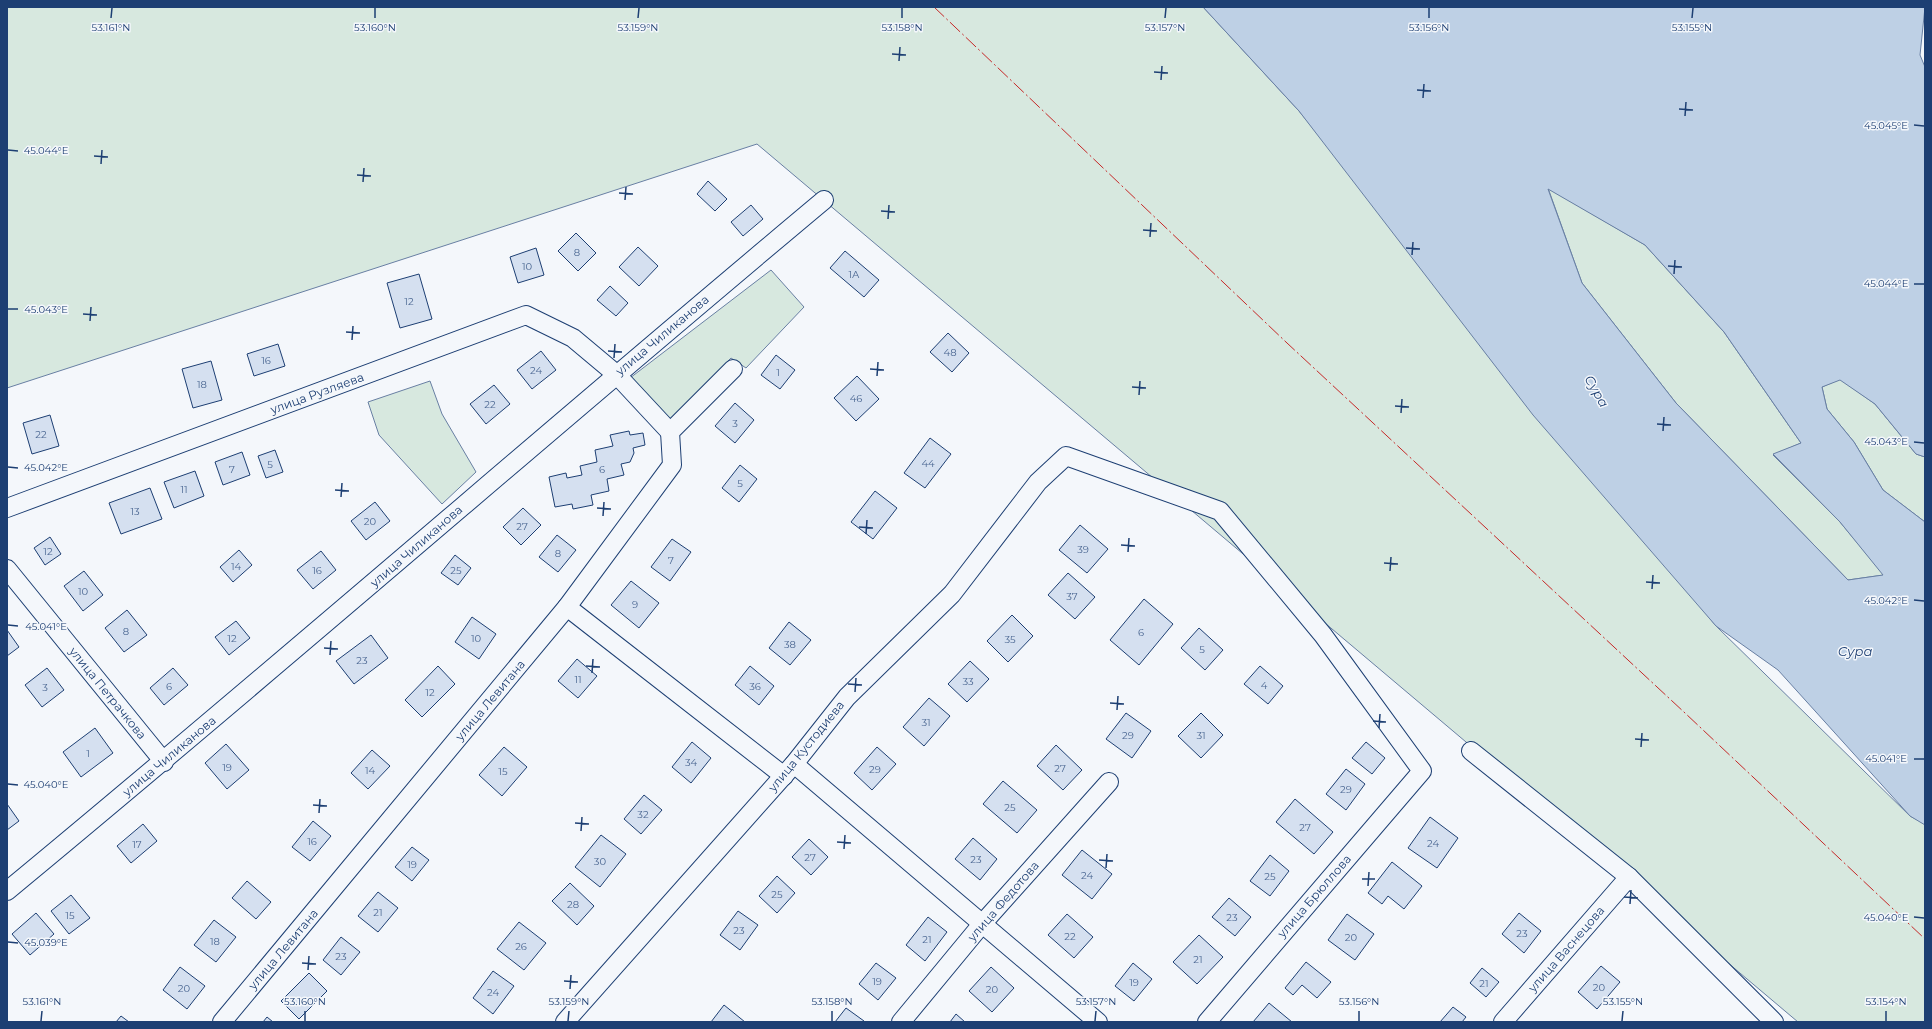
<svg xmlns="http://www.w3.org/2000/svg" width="1932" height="1029" font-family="Montserrat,sans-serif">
  <rect width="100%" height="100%" fill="#f4f7fb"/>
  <g fill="#d7e8df" stroke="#687fa3">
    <path d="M7,7h1196l96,104 417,515 194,190 15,8v198h-127l-1041,-878 -750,244z"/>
    <path d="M1548,188l97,57 79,87 77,111 -28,12 67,67 44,53 -36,5 -172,-177 -94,-120z"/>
    <path d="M771,270l33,37 -58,61 -15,-10 -62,62 -39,-42z"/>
    <path d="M1840,379l35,25 41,50 9,3v65l-42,-32 -29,-48 -27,-33 -5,-22z"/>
    <path d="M430,381l12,33 34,58 -34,32 -63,-69 -11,-33z"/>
  </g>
  <path fill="#bed0e5" stroke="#687fa3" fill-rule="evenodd" d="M1203,7h722l-5,48 5,12v390l-9,-3 -41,-50 -35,-24 -18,7 5,22 27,33 29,48 42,32v303l-15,-9 -132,-146 -62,-44 -183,-211 -234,-304zM1548,189l97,56 79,87 77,111 -28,11 67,68 43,53 -35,5 -172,-177 -94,-120z"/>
  <g fill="#d5e0f0" stroke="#1d3f73">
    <path d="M708,181l19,18 -12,12 -18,-17z"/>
    <path d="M751,205l12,14 -20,17 -12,-14z"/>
    <path d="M576,233l20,20 -18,18 -20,-20z"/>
    <path d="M638,247l20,19 -19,20 -20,-19z"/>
    <path d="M536,248l8,27 -26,8 -8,-26z"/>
    <path d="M845,251l34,29 -15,17 -34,-29z"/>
    <path d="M419,274l13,45 -32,9 -13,-45z"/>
    <path d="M610,286l18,17 -12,13 -19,-16z"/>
    <path d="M948,333l21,20 -17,19 -22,-20z"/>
    <path d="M278,344l7,22 -31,10 -7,-22z"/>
    <path d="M541,351l15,19 -24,19 -15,-19z"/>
    <path d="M776,355l19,15 -15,19 -19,-14z"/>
    <path d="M211,361l11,39 -29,8 -11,-39z"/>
    <path d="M857,376l22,23 -23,22 -22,-23z"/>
    <path d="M494,385l16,19 -24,20 -16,-20z"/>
    <path d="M735,403l19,17 -19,23 -20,-17z"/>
    <path d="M50,415l9,31 -27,8 -9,-31z"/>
    <path d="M629,431l1,4 13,-2 2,12 -12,3 1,5 -4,9 -9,2 3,11 -17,4 2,12 -18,4 2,10 -20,4 -1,-5 -17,3 -6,-30 17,-4 1,5 15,-3 -2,-9 17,-4 -2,-12 18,-4 -3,-11z"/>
    <path d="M930,438l21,16 -26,34 -21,-15z"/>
    <path d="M275,450l8,22 -17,6 -8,-22z"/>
    <path d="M242,452l8,23 -27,10 -8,-23z"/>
    <path d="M740,465l17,14 -18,23 -17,-14z"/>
    <path d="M195,471l9,25 -30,12 -10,-26z"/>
    <path d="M150,488l12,31 -41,15 -12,-31z"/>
    <path d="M875,491l22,17 -24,31 -22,-17z"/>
    <path d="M375,502l15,19 -24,19 -15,-19z"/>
    <path d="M523,508l18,17 -20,20 -18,-18z"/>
    <path d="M1080,525l28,24 -21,24 -28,-23z"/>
    <path d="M557,535l19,15 -18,22 -19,-15z"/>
    <path d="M50,537l11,17 -16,11 -11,-17z"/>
    <path d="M672,539l19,13 -21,29 -19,-14z"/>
    <path d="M239,550l13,15 -19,17 -13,-15z"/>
    <path d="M321,551l15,19 -23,19 -16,-19z"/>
    <path d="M455,555l16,13 -13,17 -17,-12z"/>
    <path d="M84,571l19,24 -20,16 -19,-25z"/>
    <path d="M1068,573l27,24 -20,22 -27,-24z"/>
    <path d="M631,581l28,22 -20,25 -28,-23z"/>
    <path d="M1144,599l29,25 -34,41 -29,-25z"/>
    <path d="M127,610l20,25 -23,17 -19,-24z"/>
    <path d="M1012,615l21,21 -25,26 -21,-21z"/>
    <path d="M472,617l24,17 -17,25 -24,-17z"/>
    <path d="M236,621l14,17 -21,17 -14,-18z"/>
    <path d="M789,622l22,18 -21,25 -21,-17z"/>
    <path d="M1199,628l24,22 -18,20 -24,-22z"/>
    <path d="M7,630l12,17 -12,9z"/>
    <path d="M371,635l17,23 -34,26 -18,-23z"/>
    <path d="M577,659l20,17 -19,22 -20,-17z"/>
    <path d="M970,661l19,18 -22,23 -19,-18z"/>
    <path d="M438,666l17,18 -33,33 -17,-17z"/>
    <path d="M750,666l24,20 -15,19 -24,-20z"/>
    <path d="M1260,666l23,20 -15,18 -24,-20z"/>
    <path d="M47,668l17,22 -22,17 -17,-22z"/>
    <path d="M173,668l15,17 -24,20 -14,-17z"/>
    <path d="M929,698l21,18 -26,30 -21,-19z"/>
    <path d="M1126,713l25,18 -19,27 -26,-19z"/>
    <path d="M1201,713l22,22 -22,23 -23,-22z"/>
    <path d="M95,728l18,25 -32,24 -18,-25z"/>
    <path d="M692,742l19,16 -20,25 -19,-16z"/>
    <path d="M1366,742l19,16 -13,16 -20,-16z"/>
    <path d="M226,744l23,26 -22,19 -22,-26z"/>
    <path d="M1056,745l26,25 -19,20 -26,-24z"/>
    <path d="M504,747l23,20 -25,29 -23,-21z"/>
    <path d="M877,747l19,17 -24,26 -18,-17z"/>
    <path d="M372,750l18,16 -22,23 -17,-16z"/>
    <path d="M1346,769l19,15 -19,26 -20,-16z"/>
    <path d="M1003,781l34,29 -20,23 -34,-29z"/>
    <path d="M644,795l18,15 -21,24 -17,-15z"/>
    <path d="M1295,799l38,33 -19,22 -38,-32z"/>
    <path d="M7,804l12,17 -12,9z"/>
    <path d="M1430,817l28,21 -21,30 -29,-20z"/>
    <path d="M313,821l18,15 -21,25 -18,-14z"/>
    <path d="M143,824l14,17 -26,22 -14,-17z"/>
    <path d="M601,835l25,19 -26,33 -25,-20z"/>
    <path d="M973,838l24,21 -17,21 -25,-21z"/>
    <path d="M809,839l19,18 -17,18 -19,-18z"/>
    <path d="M412,847l17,13 -17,21 -17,-14z"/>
    <path d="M1082,850l30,24 -20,25 -30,-24z"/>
    <path d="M1270,855l19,16 -19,25 -20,-15z"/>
    <path d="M1392,862l30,24 -18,23 -16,-13 -6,8 -14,-11z"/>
    <path d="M777,876l18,17 -18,20 -18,-17z"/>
    <path d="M247,881l24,21 -15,17 -24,-21z"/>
    <path d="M570,883l24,23 -17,19 -25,-24z"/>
    <path d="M378,892l20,16 -20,24 -20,-16z"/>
    <path d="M71,895l19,23 -21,16 -18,-23z"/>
    <path d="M1229,898l22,19 -16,19 -23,-19z"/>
    <path d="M738,911l20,14 -18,25 -20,-15z"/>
    <path d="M36,913l18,21 -24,21 -18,-21z"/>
    <path d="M1519,913l22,18 -17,22 -22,-19z"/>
    <path d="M1067,914l26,23 -19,21 -26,-23z"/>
    <path d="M1347,914l27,20 -19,26 -27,-20z"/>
    <path d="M928,917l19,15 -22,29 -19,-16z"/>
    <path d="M214,920l22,17 -20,25 -22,-17z"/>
    <path d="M519,922l27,21 -22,27 -27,-21z"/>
    <path d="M1199,935l24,22 -26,27 -24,-22z"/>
    <path d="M341,937l19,15 -19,23 -18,-15z"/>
    <path d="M1306,962l25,20 -14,16 -15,-13 -9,10 -8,-7z"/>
    <path d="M876,963l20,15 -18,22 -19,-16z"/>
    <path d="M1133,963l19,16 -18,22 -19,-15z"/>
    <path d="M1601,966l19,16 -23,27 -19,-17z"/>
    <path d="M180,967l25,19 -18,23 -24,-19z"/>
    <path d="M991,967l23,21 -22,24 -23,-21z"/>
    <path d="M1482,968l17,14 -13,15 -16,-14z"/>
    <path d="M493,971l21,15 -21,28 -20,-16z"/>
    <path d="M309,973l18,18 -28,28 -18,-18z"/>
    <path d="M1269,1003l23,19h-39z"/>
    <path d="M724,1005l21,17h-34z"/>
    <path d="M1453,1007l13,10 -4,5h-22z"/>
    <path d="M846,1008l18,13 -1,1h-28z"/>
    <path d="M956,1014l9,8h-15z"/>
    <path d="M121,1016l8,6h-13z"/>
    <path d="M267,1017l6,5h-10z"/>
  </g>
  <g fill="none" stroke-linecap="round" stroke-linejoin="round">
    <g stroke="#1d3f73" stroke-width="20">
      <g id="minor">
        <path d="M7,508l519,-193 47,23 43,36 54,58"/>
        <path d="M7,569l157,193"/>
        <path d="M567,607l217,169"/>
        <path d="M1471,751l158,126 145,145"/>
        <path d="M794,764l304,258"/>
        <path d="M7,891c275,-227 543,-462 817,-691"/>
        <path d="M222,1022l345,-415 105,-142 -2,-33 63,-63"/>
        <path d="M565,1022l229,-258 53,-67 105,-103 86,-112 28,-26 154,55 103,124 99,136 -215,251"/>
        <path d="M901,1022l81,-98 127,-142"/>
        <path d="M1503,1022l126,-145"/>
      </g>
    </g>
    <use href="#minor" stroke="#f4f7fb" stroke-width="18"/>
    <path stroke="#c62828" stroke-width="1" stroke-dasharray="14 3 2 3" stroke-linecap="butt" d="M934,7l353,336 398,370 240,226"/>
  </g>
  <path fill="none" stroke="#1d3f73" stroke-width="1.5" d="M111,18l1,-10M375,18v-10M638,18l1,-10M902,18v-10M1165,18l1,-10M1429,18v-10M1692,18l1,-10M892,54l14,1M899,61l1,-14M1154,72l14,1M1161,80l1,-14M1417,90l14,1M1423,98l1,-14M1679,109l14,1M1685,116l1,-14M1914,125l10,1M8,150l10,1M94,156l14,1M101,164l1,-14M357,175l14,1M363,182l1,-14M619,193l14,1M625,200l1,-13M881,211l14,1M888,219l1,-14M1143,230l14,1M1150,237l1,-14M1406,248l14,1M1412,255l1,-13M1668,266l14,1M1674,274l1,-14M1914,284h10M8,309h10M83,314l14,1M90,321l1,-14M346,332l14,1M352,340l1,-14M608,351l14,1M614,358l1,-14M870,369l14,1M877,376l1,-14M1132,387l14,1M1139,395l1,-14M1395,406l14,1M1401,413l1,-14M1657,424l14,1M1663,431l1,-14M1914,442l10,1M8,467l10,1M335,490l14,1M341,497l1,-14M597,508l14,1M603,516l1,-14M859,527l14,1M866,534l1,-14M1121,545l14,1M1128,552l1,-14M1384,563l14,1M1390,571l1,-14M1646,582l14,1M1652,589l1,-14M1914,600l10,1M8,625l10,1M324,648l14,1M330,655l1,-14M586,666l14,1M592,673l1,-14M848,684l14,1M855,692l1,-14M1110,703l14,1M1117,710l1,-14M1373,721l13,1M1379,728l1,-14M1635,739l14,1M1641,747l1,-14M1914,759h10M8,784l10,1M313,805l14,1M319,813l1,-14M575,823l14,1M581,831l1,-14M837,842l14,1M844,849l1,-14M1099,860l14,1M1106,868l1,-14M1362,879h13M1368,886l1,-14M1624,897l14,1M1630,904l1,-14M1914,917l10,1M8,942l10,1M302,963l14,1M308,970l1,-14M564,981l14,1M570,989l1,-14M41,1021l1,-10M305,1021v-10M568,1021l1,-10M832,1021v-10M1095,1021l1,-10M1359,1021v-10M1622,1021l1,-10M1886,1021v-10"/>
  <g text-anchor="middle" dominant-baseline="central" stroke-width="3" stroke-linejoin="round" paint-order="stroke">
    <g font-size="10" fill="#4b6792">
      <text x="577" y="252">8</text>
      <text x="527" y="266">10</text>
      <text x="854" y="274">1А</text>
      <text x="409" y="301">12</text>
      <text x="950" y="352">48</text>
      <text x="266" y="360">16</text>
      <text x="536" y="370">24</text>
      <text x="778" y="372">1</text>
      <text x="202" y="384">18</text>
      <text x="856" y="398">46</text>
      <text x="490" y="404">22</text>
      <text x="735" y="423">3</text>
      <text x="41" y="434">22</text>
      <text x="928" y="463">44</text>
      <text x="270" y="464">5</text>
      <text x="232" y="469">7</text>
      <text x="602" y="469">6</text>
      <text x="740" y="483">5</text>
      <text x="184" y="489">11</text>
      <text x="135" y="511">13</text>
      <text x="370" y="521">20</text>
      <text x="522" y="526">27</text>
      <text x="1083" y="549">39</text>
      <text x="48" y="551">12</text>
      <text x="558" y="553">8</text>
      <text x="671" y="560">7</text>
      <text x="236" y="566">14</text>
      <text x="317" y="570">16</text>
      <text x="456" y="570">25</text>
      <text x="83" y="591">10</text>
      <text x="1072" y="596">37</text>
      <text x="635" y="604">9</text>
      <text x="126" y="631">8</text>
      <text x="1141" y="632">6</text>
      <text x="232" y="638">12</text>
      <text x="476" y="638">10</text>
      <text x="1010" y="639">35</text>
      <text x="790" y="644">38</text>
      <text x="1202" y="649">5</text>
      <text x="362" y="660">23</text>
      <text x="578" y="679">11</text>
      <text x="968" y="681">33</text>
      <text x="1264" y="685">4</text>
      <text x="169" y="686">6</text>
      <text x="755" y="686">36</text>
      <text x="45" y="687">3</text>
      <text x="430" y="692">12</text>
      <text x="926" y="722">31</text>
      <text x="1128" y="735">29</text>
      <text x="1201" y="735">31</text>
      <text x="88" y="753">1</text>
      <text x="691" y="762">34</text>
      <text x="227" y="767">19</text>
      <text x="1060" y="768">27</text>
      <text x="875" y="769">29</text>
      <text x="370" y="770">14</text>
      <text x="503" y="771">15</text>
      <text x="1346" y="789">29</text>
      <text x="1010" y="807">25</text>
      <text x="643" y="814">32</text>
      <text x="1305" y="827">27</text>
      <text x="312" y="841">16</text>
      <text x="1433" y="843">24</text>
      <text x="137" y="844">17</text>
      <text x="810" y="857">27</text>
      <text x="976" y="859">23</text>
      <text x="600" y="861">30</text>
      <text x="412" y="864">19</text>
      <text x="1087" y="875">24</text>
      <text x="1270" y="876">25</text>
      <text x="777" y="894">25</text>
      <text x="573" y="904">28</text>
      <text x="378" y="912">21</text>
      <text x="70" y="915">15</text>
      <text x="1232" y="917">23</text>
      <text x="739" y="930">23</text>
      <text x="1522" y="933">23</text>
      <text x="1070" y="936">22</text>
      <text x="1351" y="937">20</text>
      <text x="927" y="939">21</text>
      <text x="215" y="941">18</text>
      <text x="521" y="946">26</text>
      <text x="341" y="956">23</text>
      <text x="1198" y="959">21</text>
      <text x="877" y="981">19</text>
      <text x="1134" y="982">19</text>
      <text x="1484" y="983">21</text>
      <text x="1599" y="987">20</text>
      <text x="184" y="988">20</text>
      <text x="992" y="989">20</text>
      <text x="493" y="992">24</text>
    </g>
    <g font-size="12" fill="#1d3f73" stroke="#f4f7fb">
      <text transform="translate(662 335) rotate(-40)">улица Чиликанова</text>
      <text transform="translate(317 393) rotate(-20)">улица Рузляева</text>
      <text transform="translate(416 546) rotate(-41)">улица Чиликанова</text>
      <text transform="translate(108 693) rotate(51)">улица Петрачкова</text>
      <text transform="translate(490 700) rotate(-50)">улица Левитана</text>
      <text transform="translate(806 746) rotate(-51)">улица Кустодиева</text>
      <text transform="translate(169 756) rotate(-40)">улица Чиликанова</text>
      <text transform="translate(1314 896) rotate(-49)">улица Брюллова</text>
      <text transform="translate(1003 901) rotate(-49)">улица Федотова</text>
      <text transform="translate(283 949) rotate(-50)">улица Левитана</text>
      <text transform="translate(1566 949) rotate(-49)">улица Васнецова</text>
    </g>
    <g font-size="13" font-style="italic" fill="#1d3f73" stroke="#f4f7fb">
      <text transform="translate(1597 391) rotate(60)">Сура</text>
      <text x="1855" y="651">Сура</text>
    </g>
  </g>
  <g font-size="10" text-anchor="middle" fill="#1d3f73" stroke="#f4f7fb" stroke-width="3" stroke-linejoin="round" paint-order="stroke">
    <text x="111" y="31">53.161°N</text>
    <text x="375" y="31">53.160°N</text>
    <text x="638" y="31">53.159°N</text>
    <text x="902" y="31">53.158°N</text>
    <text x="1165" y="31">53.157°N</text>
    <text x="1429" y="31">53.156°N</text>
    <text x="1692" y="31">53.155°N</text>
    <text x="1886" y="129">45.045°E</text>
    <text x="46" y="154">45.044°E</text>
    <text x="1886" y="287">45.044°E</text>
    <text x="46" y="313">45.043°E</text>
    <text x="1886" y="445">45.043°E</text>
    <text x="46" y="471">45.042°E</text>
    <text x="1886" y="604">45.042°E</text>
    <text x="46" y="630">45.041°E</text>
    <text x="1886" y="762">45.041°E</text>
    <text x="46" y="788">45.040°E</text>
    <text x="1886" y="921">45.040°E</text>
    <text x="46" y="946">45.039°E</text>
    <text x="42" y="1005">53.161°N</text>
    <text x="305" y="1005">53.160°N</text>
    <text x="569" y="1005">53.159°N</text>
    <text x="832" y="1005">53.158°N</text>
    <text x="1096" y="1005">53.157°N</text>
    <text x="1359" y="1005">53.156°N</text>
    <text x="1623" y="1005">53.155°N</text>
    <text x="1886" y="1005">53.154°N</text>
  </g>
  <rect width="1932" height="1029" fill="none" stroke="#1d3f73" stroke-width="16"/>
</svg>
